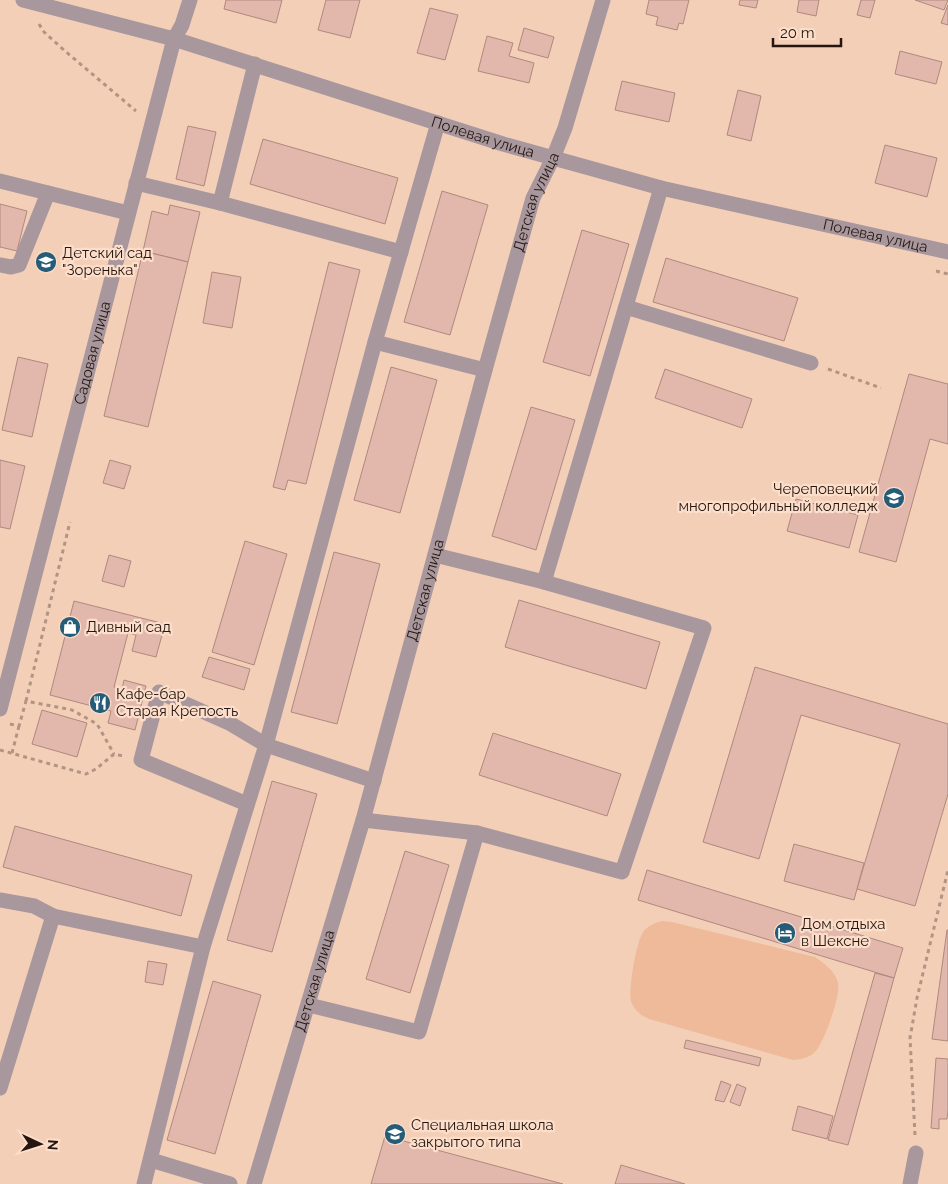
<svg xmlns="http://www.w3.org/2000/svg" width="948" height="1184" font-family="Raleway,sans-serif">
  <rect width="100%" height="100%" fill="#f4cfb8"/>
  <path fill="#eeba99" d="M662,921l10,1 143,35c9,6 21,15 23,26 3,12 -14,61 -24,70 -6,5 -13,6 -21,7l-144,-41c-9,-4 -15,-9 -18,-18 -3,-11 5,-54 10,-65 3,-8 12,-13 21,-15z"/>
  <g fill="#e2b7ac" stroke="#b1887e">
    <path d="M226,0h56l-6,23 -52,-14z"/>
    <path d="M326,0h34l-10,38 -32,-8z"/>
    <path d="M649,0h40l-6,24 -4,-1 -2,7 -21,-5 2,-8 -12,-3z"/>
    <path d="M740,0h18l-2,8 -17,-3z"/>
    <path d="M799,0h20l-3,16 -19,-4z"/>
    <path d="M861,0h14l-5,18 -13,-3z"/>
    <path d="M915,0h33l-4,10z"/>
    <path d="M948,5v20l-7,-2z"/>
    <path d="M430,8l28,7 -13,45 -28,-7z"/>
    <path d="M524,28l30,9 -6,21 -30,-8z"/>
    <path d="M487,36l26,7 -4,13 25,7 -5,20 -51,-12z"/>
    <path d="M900,51l42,11 -6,22 -41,-10z"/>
    <path d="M622,81l53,12 -6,29 -54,-12z"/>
    <path d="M738,90l23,6 -10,45 -24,-6z"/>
    <path d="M188,126l28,6 -12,54 -28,-7z"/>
    <path d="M263,139l135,39 -13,46 -135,-40z"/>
    <path d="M885,145l52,13 -10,39 -52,-14z"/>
    <path d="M442,191l46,14 -38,130 -46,-13z"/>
    <path d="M0,204l27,7 -10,40 -17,-4z"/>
    <path d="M170,205l30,7 -12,50 -45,-11 9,-40 16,4z"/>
    <path d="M582,230l47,14 -39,132 -47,-14z"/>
    <path d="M143,251l45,11 -40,165 -44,-11z"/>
    <path d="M666,258l132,40 -14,43 -131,-39z"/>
    <path d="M329,262l31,8 -54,214 -18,-4 -3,10 -12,-3z"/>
    <path d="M212,272l29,5 -9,51 -29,-5z"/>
    <path d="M18,357l30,7 -16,73 -30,-7z"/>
    <path d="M391,367l46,13 -37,133 -46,-13z"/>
    <path d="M665,369l87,30 -10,29 -87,-30z"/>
    <path d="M909,374l39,10v60l-18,-5 -34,123 -37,-10z"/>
    <path d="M531,407l44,13 -39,130 -44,-14z"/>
    <path d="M0,460l25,6 -15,63 -10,-2z"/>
    <path d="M110,460l21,6 -7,23 -21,-6z"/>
    <path d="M796,499l62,16 -9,33 -62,-17z"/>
    <path d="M245,541l42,13 -33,111 -42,-13z"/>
    <path d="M334,552l46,12 -43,160 -46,-12z"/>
    <path d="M109,555l22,6 -7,26 -22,-6z"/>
    <path d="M519,600l141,42 -14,47 -141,-42z"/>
    <path d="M74,601l91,23 -9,33 -24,-6 4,-16 -8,-2 -14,54 8,2 2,-9 22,6 -11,44 -27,-7 3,-12 -61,-16z"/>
    <path d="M209,657l41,12 -6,21 -42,-13z"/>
    <path d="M755,667l193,57v70l-33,112 -58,-17 43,-145 -99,-29 -42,144 -56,-17z"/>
    <path d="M42,710l45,13 -10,34 -45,-13z"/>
    <path d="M493,733l128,41 -14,42 -128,-41z"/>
    <path d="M272,781l45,13 -45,158 -45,-12z"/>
    <path d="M15,826l177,49 -11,41 -178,-49z"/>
    <path d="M794,844l70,19 -10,37 -70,-19z"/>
    <path d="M405,851l44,14 -39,128 -44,-14z"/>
    <path d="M647,870l256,78 -9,30 -256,-78z"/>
    <path d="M947,930h1v111l-16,-2z"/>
    <path d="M148,961l19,3 -4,21 -18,-3z"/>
    <path d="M875,973l19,5 -46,167 -20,-5z"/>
    <path d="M213,981l48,14 -46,159 -48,-14z"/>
    <path d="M686,1040l75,18 -2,8 -75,-18z"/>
    <path d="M936,1058l12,1v52l-1,8h-8v10l-8,-1z"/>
    <path d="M721,1081l10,4 -7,17 -9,-2z"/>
    <path d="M737,1084l9,4 -6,18 -10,-4z"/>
    <path d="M798,1106l35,10 -6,23 -35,-9z"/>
    <path d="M385,1136l178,48h-192z"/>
    <path d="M621,1165l64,19h-70z"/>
  </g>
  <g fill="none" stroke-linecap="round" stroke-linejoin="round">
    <g stroke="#b29482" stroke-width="3" stroke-dasharray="4 4" stroke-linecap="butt">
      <path d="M39,24l5,8 21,19 71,60"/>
      <path d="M936,271l12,3"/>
      <path d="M828,369l53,19"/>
      <path d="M26,701l44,-179"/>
      <path d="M10,724l9,2 7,-25 46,9 25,14 17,30"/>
      <path d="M0,750l86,24 10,-5 18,-15 9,2"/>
      <path d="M12,753l7,-27"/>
      <path d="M915,1135l-5,-97 7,-40 31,-128"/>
    </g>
    <g stroke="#a9979e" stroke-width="15">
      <path id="s1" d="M23,0l151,39 329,105 90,25 68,19 287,64"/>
      <path d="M0,181l128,32"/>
      <path d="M136,183l84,20 181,49"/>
      <path d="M220,203l35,-139"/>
      <path d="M0,265l11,2 8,-2 29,-72"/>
      <path d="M626,307l185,56"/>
      <path d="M375,342l110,28"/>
      <path d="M435,555l109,27 117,-394"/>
      <path id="s2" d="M0,709l174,-670 8,-14 8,-25"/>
      <path d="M247,804l-106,-44 18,-68 72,32 35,21 108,36"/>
      <path d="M363,820l114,13 145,39 82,-244 -160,-46"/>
      <path d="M0,900l34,6 19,10 150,31"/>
      <path d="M309,1005l110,27 58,-199"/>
      <path d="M0,1088l53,-172"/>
      <path d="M151,1160l79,24"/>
      <path d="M144,1184l59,-237 63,-202 109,-403 63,-219"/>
      <path id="s3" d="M254,1184l109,-364 122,-450 48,-172 20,-40 12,-30 38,-128"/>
      <path d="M910,1184l6,-31"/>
    </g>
  </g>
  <defs>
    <g id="school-disc" transform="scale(1.125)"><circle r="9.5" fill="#265c77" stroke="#fcdecb"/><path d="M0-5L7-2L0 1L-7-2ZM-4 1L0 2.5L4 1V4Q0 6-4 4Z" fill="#fff"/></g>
    <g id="university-disc" transform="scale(1.125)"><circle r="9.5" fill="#265c77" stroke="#fcdecb"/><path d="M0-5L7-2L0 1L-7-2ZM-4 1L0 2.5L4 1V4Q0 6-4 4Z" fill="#fff"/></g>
    <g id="shop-disc" transform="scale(1.125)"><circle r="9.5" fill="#265c77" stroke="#fcdecb"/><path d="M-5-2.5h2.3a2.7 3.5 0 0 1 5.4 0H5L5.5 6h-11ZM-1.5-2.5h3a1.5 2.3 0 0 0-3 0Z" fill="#fff"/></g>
    <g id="restaurant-disc" transform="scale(1.125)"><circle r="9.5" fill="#265c77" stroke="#fcdecb"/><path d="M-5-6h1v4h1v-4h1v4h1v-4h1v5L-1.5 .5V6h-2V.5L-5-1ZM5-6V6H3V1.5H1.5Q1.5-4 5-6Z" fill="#fff"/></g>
    <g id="hotel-disc" transform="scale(1.125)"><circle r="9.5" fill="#265c77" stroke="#fcdecb"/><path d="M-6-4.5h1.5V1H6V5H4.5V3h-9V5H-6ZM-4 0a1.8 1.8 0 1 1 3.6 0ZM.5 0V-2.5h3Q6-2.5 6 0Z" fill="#fff"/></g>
  </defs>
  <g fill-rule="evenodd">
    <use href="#school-disc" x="46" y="262"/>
    <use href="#university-disc" x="894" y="498"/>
    <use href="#shop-disc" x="70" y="627"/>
    <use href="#restaurant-disc" x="100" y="703"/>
    <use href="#hotel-disc" x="785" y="933"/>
    <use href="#school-disc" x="395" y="1134"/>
  </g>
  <g text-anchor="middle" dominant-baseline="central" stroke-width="4.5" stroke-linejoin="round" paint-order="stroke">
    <g font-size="15" fill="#25170f" stroke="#fcdecb">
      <text stroke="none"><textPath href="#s1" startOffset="480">Полевая улица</textPath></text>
      <text stroke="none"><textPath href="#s3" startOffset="1022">Детская улица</textPath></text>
      <text stroke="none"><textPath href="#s1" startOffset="885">Полевая улица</textPath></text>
      <text stroke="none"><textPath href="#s2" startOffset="368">Садовая улица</textPath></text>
      <text stroke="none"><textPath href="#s3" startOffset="618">Детская улица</textPath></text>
      <text stroke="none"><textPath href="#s3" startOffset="212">Детская улица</textPath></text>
    </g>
    <g font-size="15" fill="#25170f" stroke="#fcdecb" text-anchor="start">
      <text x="62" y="253">Детский сад<tspan x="62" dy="17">"Зоренька"</tspan></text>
      <text x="878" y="489" text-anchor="end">Череповецкий<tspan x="878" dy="17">многопрофильный колледж</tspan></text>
      <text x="86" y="627">Дивный сад</text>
      <text x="116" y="694">Кафе-бар<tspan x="116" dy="17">Старая Крепость</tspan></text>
      <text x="801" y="924">Дом отдыха<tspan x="801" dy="17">в Шекснe</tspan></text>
      <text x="411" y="1125">Специальная школа<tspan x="411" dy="17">закрытого типа</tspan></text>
    </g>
  </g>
  <g transform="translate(40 1144) rotate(94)" stroke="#fcdecb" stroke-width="4" paint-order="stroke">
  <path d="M0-4L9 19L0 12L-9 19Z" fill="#25170f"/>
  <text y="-8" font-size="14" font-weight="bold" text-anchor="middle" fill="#25170f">N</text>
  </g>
  <path d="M773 38v8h68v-8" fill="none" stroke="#25170f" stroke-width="2.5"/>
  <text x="780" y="38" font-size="15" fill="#25170f" stroke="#fcdecb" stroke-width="4" paint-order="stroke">20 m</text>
</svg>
